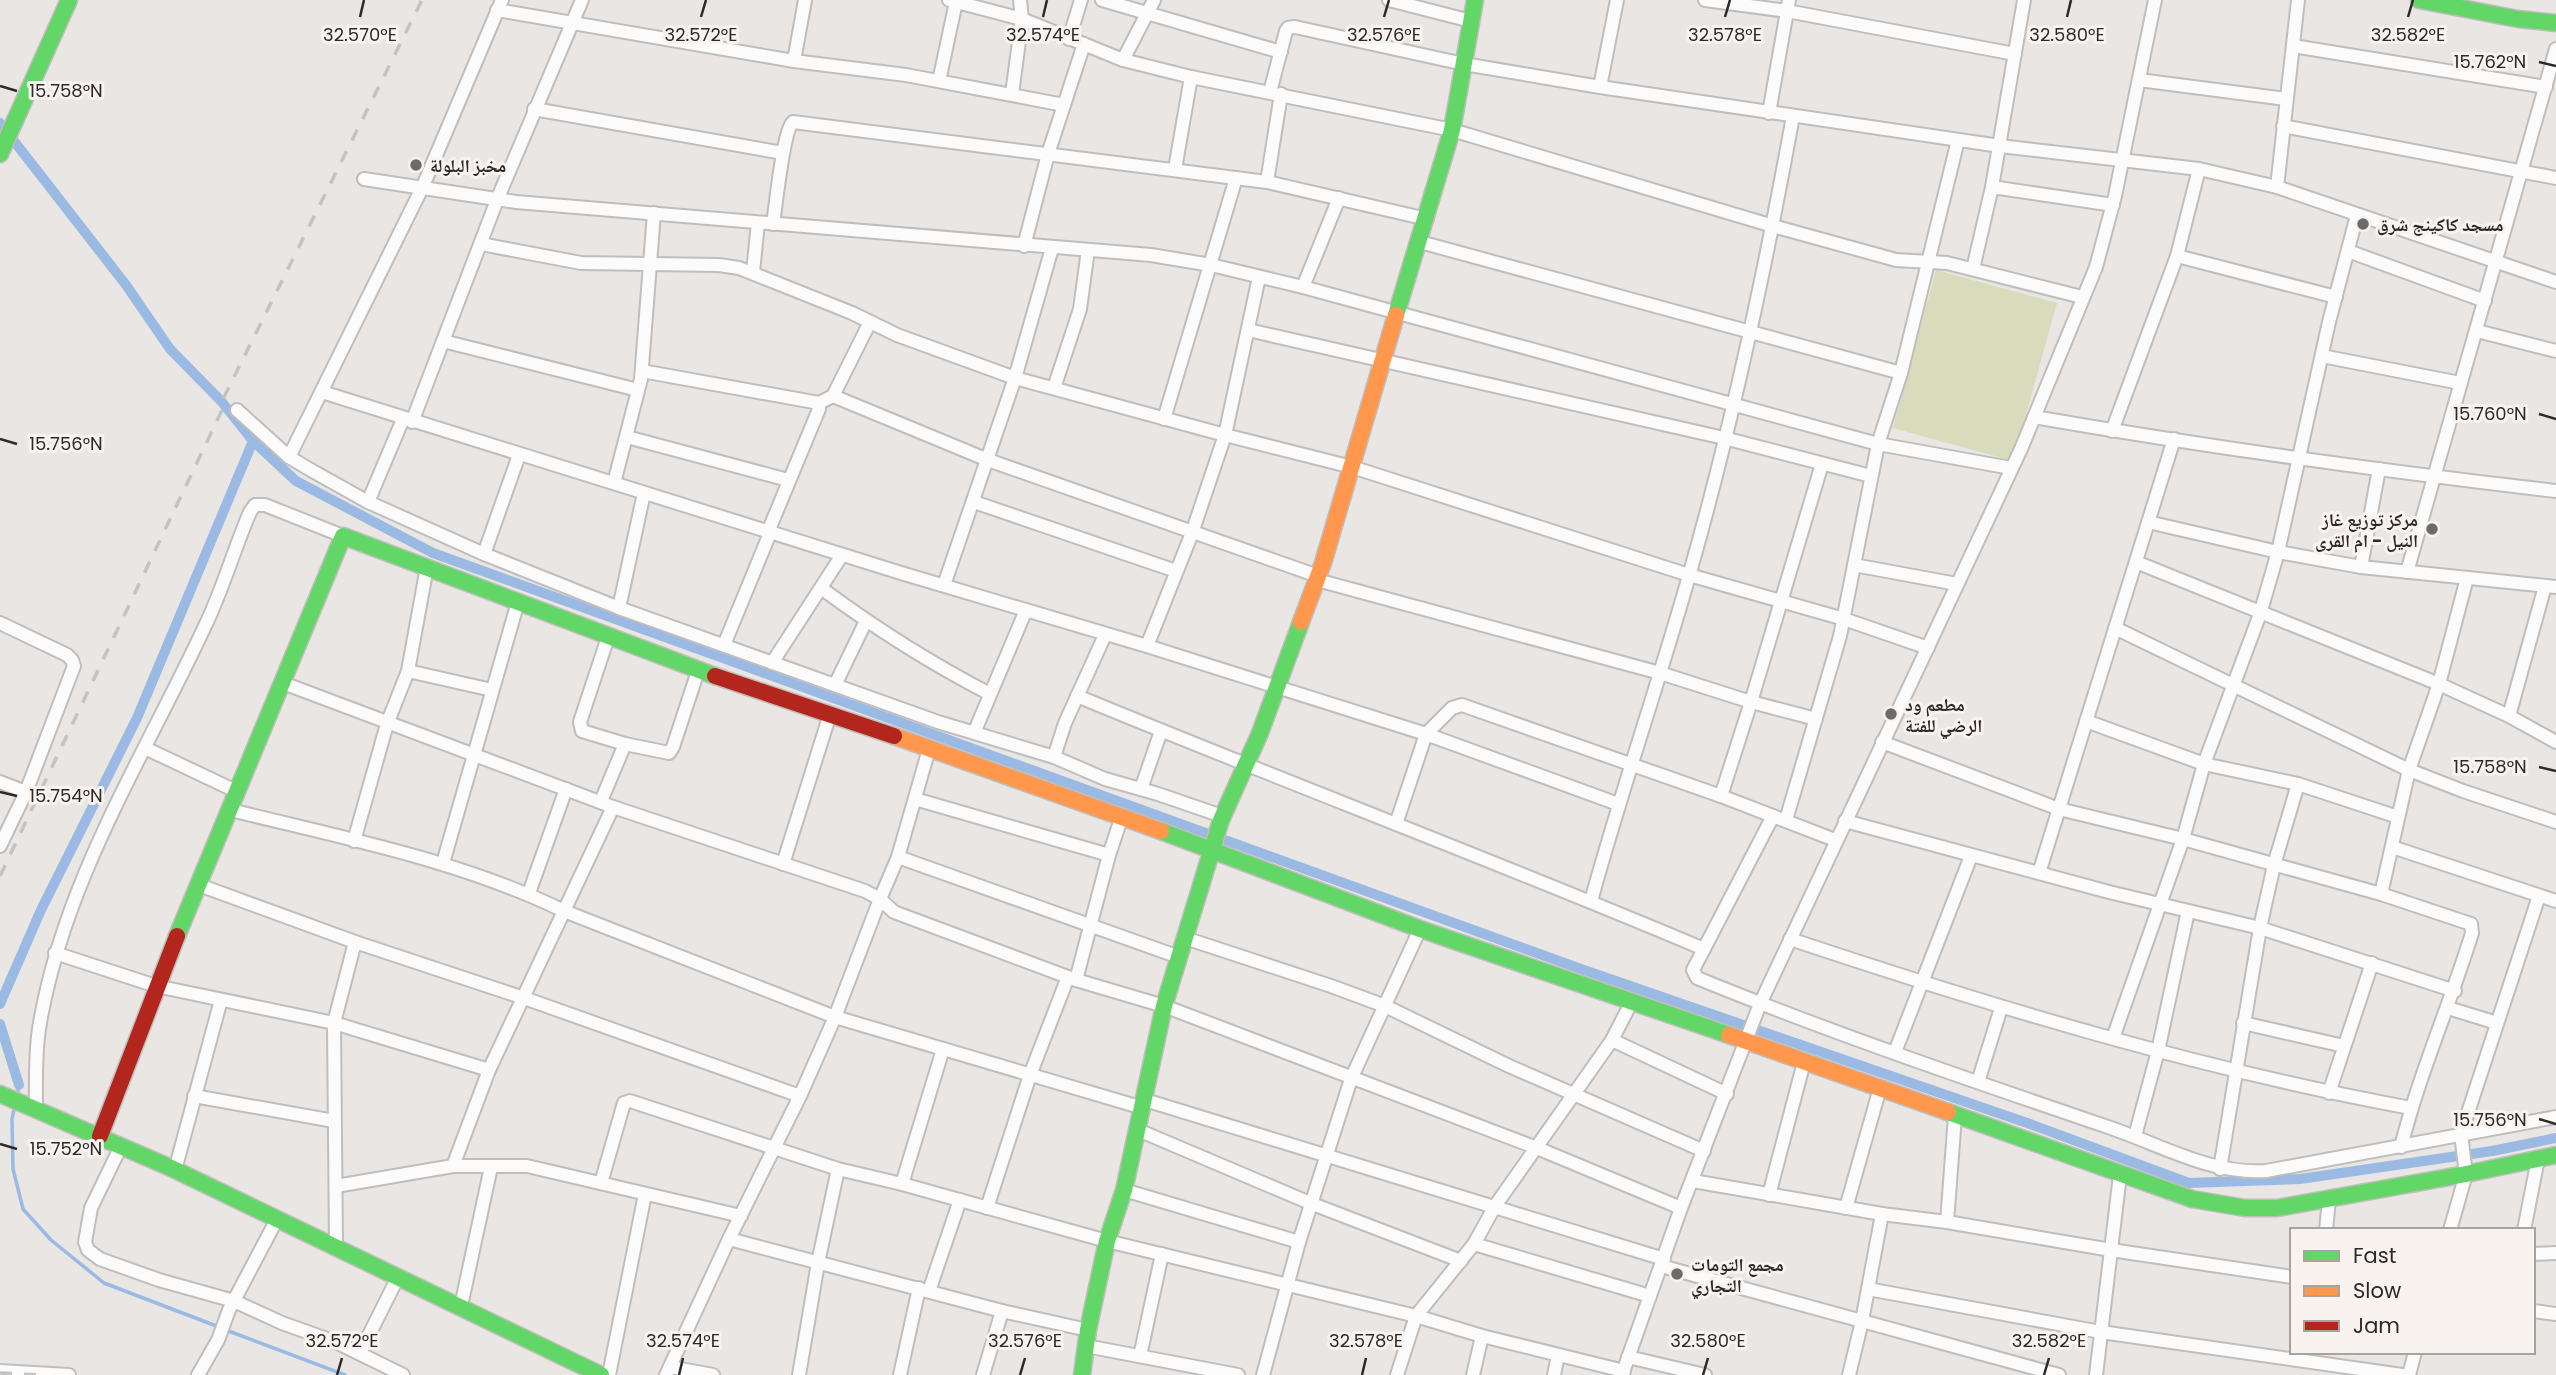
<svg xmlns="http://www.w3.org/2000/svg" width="2556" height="1375" font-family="Poppins,'Noto Naskh Arabic',sans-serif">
  <rect width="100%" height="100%" fill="#e9e6e4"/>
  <path fill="#d8dbbc" d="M1936,270l121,33 -44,158 -120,-33z"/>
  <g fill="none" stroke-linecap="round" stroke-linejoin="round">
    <g stroke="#9bbae3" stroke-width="3.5">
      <path d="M17,1097l2,-12"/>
      <path d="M15,1105l-3,14 1,50 10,40 28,31 53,43 115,44"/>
      <path d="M226,1330l119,45"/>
    </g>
    <g stroke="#9bbae3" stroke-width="10">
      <path d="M0,123l126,162 44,64 52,53 31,39 43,40 137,72 1148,416 449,155 159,59 111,-4 192,-28 64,-13"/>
      <path d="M0,1004l41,-94 96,-192 116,-277"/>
      <path d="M0,1024l19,61"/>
    </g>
    <g stroke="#c0bebc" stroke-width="16">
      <g id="street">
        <path d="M949,0l73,19 101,41 68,17 261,53 321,96 123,34 51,3 135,34"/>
        <path d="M1102,0l179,52"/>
        <path d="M1389,0l82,21"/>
        <path d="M1705,0l82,11 228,43"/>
        <path d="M497,10l297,51 112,14 158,30"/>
        <path d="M1069,39l12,-39"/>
        <path d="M2293,46l253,41"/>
        <path d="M1123,60l31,-60"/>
        <path d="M794,61l11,-61"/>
        <path d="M2139,80l147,19"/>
        <path d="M939,81l17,-79"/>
        <path d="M1600,87l17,-87"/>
        <path d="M1270,92l16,-61 2,-3 7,-1 169,37 136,23 400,59 199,23 78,18 279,95"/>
        <path d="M1012,94l10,-75 -2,-19"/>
        <path d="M534,109l249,44"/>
        <path d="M1769,113l20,-113"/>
        <path d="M2283,126l273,52"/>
        <path d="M1175,169l16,-92"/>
        <path d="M364,179l152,23 635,53 60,10 92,22 575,157 133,24"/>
        <path d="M1267,182l14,-88"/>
        <path d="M1992,187l121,18"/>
        <path d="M2277,187l21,-187"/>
        <path d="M773,224c3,-19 10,-93 20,-102l474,60 160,37"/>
        <path d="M1420,242l481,131"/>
        <path d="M481,244l100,19 138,2 20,3 113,45 45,22 118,43 210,57 127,32 337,108 155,44 84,29"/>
        <path d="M1024,246l24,-92 36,-110"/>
        <path d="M2348,251l137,50"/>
        <path d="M2177,256l159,41"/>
        <path d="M1973,269l19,-82 32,-187"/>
        <path d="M753,272l5,-49"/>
        <path d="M1303,287l36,-89"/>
        <path d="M1248,330l476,108 147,38"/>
        <path d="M2477,331l79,20"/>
        <path d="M443,341l195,49"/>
        <path d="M2322,356l138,27"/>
        <path d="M642,371l177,32 14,-7 37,-74"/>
        <path d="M1054,388l26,-79 8,-59"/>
        <path d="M322,392l579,181 246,73 279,88 192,70"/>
        <path d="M833,396l155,64 330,116"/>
        <path d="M237,410l52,47 20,12 59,33 116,52 135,54 319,114 116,35 51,22 53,15 64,22"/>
        <path d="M2034,417c173,30 348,54 522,74"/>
        <path d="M1164,419l72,-241"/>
        <path d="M412,422l85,-222 85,-200"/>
        <path d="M2112,431l65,-175 22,-87"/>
        <path d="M627,437l161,43"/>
        <path d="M289,457l134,-271 79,-186"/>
        <path d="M614,483l27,-104 13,-166"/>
        <path d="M368,502l35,-83"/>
        <path d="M974,502l202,69"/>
        <path d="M2148,522l130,30 83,15 195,20"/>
        <path d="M768,532l51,-123v-6"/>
        <path d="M484,554l35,-99"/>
        <path d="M2136,562l303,122 70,32 47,26"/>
        <path d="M1854,565l103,19"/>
        <path d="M2361,567l18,-98"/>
        <path d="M2407,572l149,-523"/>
        <path d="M1317,580l343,93 91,29 65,17"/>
        <path d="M944,585l71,-207 37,-130"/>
        <path d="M821,588c54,40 109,75 169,106"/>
        <path d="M619,608l25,-115"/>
        <path d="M0,623l67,32 5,5 2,6 -48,126 -26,54"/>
        <path d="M2115,628l294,142 54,21 93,31"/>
        <path d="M608,637l-28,85 2,9 43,13 44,9 4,-6 25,-76"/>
        <path d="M724,645l46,-112"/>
        <path d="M1147,646l45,-113 33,-98 34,-158"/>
        <path d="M772,663l70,-108"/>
        <path d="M408,671l84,19"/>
        <path d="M283,683l330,124 252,84 15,8 14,13 182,68 88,26 373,142 144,60"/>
        <path d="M835,685l31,-64"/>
        <path d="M1077,696c208,86 419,165 627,253"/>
        <path d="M2509,716l36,-130"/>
        <path d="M2086,721l118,43 94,20 100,33"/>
        <path d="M974,733l52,-123"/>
        <path d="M1882,742l177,67 124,30 198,55 90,30 1,9c-22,72 -53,141 -71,214"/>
        <path d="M145,748l93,44"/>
        <path d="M1054,757l11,-34 40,-88"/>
        <path d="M0,782l26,10"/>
        <path d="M1141,789l20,-58"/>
        <path d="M1721,796l30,-94 71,-238"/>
        <path d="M915,799l194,56"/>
        <path d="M601,801l24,-57"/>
        <path d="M231,810c112,28 228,50 333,101l271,106 308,91"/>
        <path d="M1773,816l-80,154 4,8c135,55 273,102 411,149 51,17 103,48 158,44l290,-54"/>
        <path d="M1786,820l54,-184 38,-192 23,-71 57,-233"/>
        <path d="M1845,821l264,71 151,36 195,63"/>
        <path d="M1396,824l30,-90 26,-26 10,-3 259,91 114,44"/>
        <path d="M354,841l33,-117 21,-53 19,-104"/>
        <path d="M2392,847l164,54"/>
        <path d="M898,857l281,100"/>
        <path d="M443,863l75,-261"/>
        <path d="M783,864l47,-150"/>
        <path d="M2039,873l135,-434"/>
        <path d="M199,885l156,57 169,56 276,98"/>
        <path d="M529,893l37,-104"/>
        <path d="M2381,894l28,-124 30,-86 28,-106"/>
        <path d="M1591,901c30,-109 67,-216 98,-325 43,-151 76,-305 104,-460"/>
        <path d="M1185,938l146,48 54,20 124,60 195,85"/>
        <path d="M1790,939c204,68 409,130 621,169"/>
        <path d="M55,953l101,33 178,37 155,47"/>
        <path d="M1076,980l33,-125 12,-36"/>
        <path d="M2448,1008l49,15"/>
        <path d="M2243,1023l101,23"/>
        <path d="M2113,1038l70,-199 21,-75 56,-150 18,-62 51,-230 28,-107"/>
        <path d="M1612,1040l115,54"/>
        <path d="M1895,1052l76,-196"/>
        <path d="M1978,1082l23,-74"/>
        <path d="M2329,1093l43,-130"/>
        <path d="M194,1096l140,25"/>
        <path d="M1145,1100l519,159"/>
        <path d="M36,1109c0,-27 -1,-54 3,-80 23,-145 105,-272 166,-403 18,-37 29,-77 45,-114l5,-7h10l78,31"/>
        <path d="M1138,1130l172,73 151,58"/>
        <path d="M2135,1136l23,-85 30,-140"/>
        <path d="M121,1146l-30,62 -6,34 3,8 12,9 59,21 75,21 48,22 56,20 65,32"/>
        <path d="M453,1166l36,-96 124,-263"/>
        <path d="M2220,1169l40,-241 14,-63 24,-81"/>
        <path d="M175,1170l46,-170"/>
        <path d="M1693,1181l189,33 65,8 164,28 181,27"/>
        <path d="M601,1183l23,-80 6,-2 208,68 64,15 205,57 309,75 66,20 142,35"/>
        <path d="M902,1184l41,-135"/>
        <path d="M336,1186l117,-20h74l214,50"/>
        <path d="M1124,1190l175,52"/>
        <path d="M1769,1195l35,-133"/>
        <path d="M987,1208l43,-133 38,-98"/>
        <path d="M1846,1208l34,-120"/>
        <path d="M1947,1222l8,-106"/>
        <path d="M2326,1230l3,-31"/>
        <path d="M2450,1230l16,-56 -5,-40 78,-238"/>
        <path d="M2524,1230l14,-71"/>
        <path d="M729,1239l273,72 86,19"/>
        <path d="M1474,1244l176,52"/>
        <path d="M336,1247l-2,-224 21,-81"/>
        <path d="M2533,1254l23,-1"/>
        <path d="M1661,1266l398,109"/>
        <path d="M1868,1289l233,43 301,43"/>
        <path d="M929,1291l31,-91"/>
        <path d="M461,1306l30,-139"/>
        <path d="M2533,1311l23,3"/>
        <path d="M1086,1346l152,29"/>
        <path d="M360,1353l38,-76"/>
        <path d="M1140,1356l22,-102"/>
        <path d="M1628,1357l77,18"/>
        <path d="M670,1367l43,8"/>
        <path d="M0,1371l69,4"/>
        <path d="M198,1375l20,-35 11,-30 47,-89"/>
        <path d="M609,1375l36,-181"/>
        <path d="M666,1375l63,-136 71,-143 35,-79 45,-118 18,-42 31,-108"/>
        <path d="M799,1375l19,-112 20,-94"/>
        <path d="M900,1375l19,-87"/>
        <path d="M983,1375l19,-64"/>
        <path d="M1263,1375l36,-133 52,-163 69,-150"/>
        <path d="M1397,1375l19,-59 58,-72 21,-38 117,-166 20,-39"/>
        <path d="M1473,1375l9,-39"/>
        <path d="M1554,1375l4,-20"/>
        <path d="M1622,1375l59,-167 79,-204 261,-555 75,-182 19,-71 40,-196"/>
        <path d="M1849,1375l13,-54 20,-107"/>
        <path d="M2096,1375l24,-200"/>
        <path d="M2409,1375l6,-23"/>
      </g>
    </g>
    <g stroke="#c0bebc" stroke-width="19">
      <g id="fast">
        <path d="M2419,0l99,19 38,4"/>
        <path d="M0,154l69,-154"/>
        <path d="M1396,315l56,-185 23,-130"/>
        <path d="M1161,831l259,98 309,106"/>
        <path d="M177,936l166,-400 372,140"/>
        <path d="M0,1094l169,73 432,208"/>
        <path d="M1948,1112l244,87 53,9h32l189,-34 90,-19"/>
        <path d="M1082,1375l6,-45 19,-89 17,-51 40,-184 57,-186 39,-87 41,-111"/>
      </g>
    </g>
    <g stroke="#c0bebc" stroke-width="19">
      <g id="slow">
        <path d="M1301,622l22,-59 73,-248"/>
        <path d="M894,736l267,95"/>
        <path d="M1729,1035l219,77"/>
      </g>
    </g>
    <g stroke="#c0bebc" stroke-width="19">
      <g id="jam">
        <path d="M715,676l179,60"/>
        <path d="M100,1136l77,-200"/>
      </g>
    </g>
    <use href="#street" stroke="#fcfbfb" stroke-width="12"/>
    <use href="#fast" stroke="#63d668" stroke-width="16"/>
    <use href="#slow" stroke="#ff974d" stroke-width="16"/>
    <use href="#jam" stroke="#b3261e" stroke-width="16"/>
    <g stroke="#c4c3c3" stroke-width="3.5" stroke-dasharray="12 12" stroke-linecap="butt">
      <path d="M0,876l223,-468 1,-11 198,-397"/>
      <path d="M0,1373l39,2"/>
    </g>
  </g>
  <path fill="none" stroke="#2c2a28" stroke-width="2.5" d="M360,17l4,-17M701,17l5,-17M1043,17l4,-17M1384,17l5,-17M1725,17l5,-17M2067,17l4,-17M2408,17l5,-17M2539,62l17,4M0,86l17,5M2539,414l17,5M0,439l17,5M2539,767l17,4M0,792l17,4M2539,1119l17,5M0,1144l17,5M337,1375l5,-17M679,1375l4,-17M1020,1375l5,-17M1362,1375l4,-17M1703,1375l5,-17M2044,1375l5,-17"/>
  <g fill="#6e6c6a" stroke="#f9f3ef" stroke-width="2.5">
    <circle cx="416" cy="165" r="7"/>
    <circle cx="2363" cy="224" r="7"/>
    <circle cx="2432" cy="529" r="7"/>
    <circle cx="1891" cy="714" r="7"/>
    <circle cx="1677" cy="1274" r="7"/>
  </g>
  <g text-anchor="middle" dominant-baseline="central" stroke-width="6" stroke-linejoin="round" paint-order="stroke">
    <g font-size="18" font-weight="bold" fill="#2c2a28" stroke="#f9f3ef" text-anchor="start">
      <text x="430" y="165">مخبز البلولة</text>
      <text x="2377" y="224">مسجد كاكينج شرق</text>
      <text x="2418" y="519" text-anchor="end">مركز توزيع غاز<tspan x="2418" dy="21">النيل - ام القرى</tspan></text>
      <text x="1905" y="704">مطعم ود<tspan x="1905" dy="21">الرضي للفتة</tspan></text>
      <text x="1691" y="1264">مجمع التومات<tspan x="1691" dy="21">التجاري</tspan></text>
    </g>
  </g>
  <g font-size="18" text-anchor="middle" fill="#2c2a28" stroke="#f9f3ef" stroke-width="6" stroke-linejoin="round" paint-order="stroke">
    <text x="360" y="41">32.570°E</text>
    <text x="701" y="41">32.572°E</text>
    <text x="1043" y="41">32.574°E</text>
    <text x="1384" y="41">32.576°E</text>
    <text x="1725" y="41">32.578°E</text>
    <text x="2067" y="41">32.580°E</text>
    <text x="2408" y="41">32.582°E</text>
    <text x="2490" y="68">15.762°N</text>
    <text x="66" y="97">15.758°N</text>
    <text x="2490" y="420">15.760°N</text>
    <text x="66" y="450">15.756°N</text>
    <text x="2490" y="773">15.758°N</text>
    <text x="66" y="802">15.754°N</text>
    <text x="2490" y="1126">15.756°N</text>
    <text x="66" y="1155">15.752°N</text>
    <text x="342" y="1347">32.572°E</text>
    <text x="683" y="1347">32.574°E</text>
    <text x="1025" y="1347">32.576°E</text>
    <text x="1366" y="1347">32.578°E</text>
    <text x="1708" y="1347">32.580°E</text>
    <text x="2049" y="1347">32.582°E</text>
  </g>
  <rect x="2290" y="1228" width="245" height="126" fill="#f9f3ef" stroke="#a7a39f" stroke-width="2"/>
  <rect x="2304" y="1251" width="35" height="10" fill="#63d668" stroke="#a7a39f" stroke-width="2"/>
  <text x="2353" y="1263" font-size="21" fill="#2c2a28">Fast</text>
  <rect x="2304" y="1286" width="35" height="10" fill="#ff974d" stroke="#a7a39f" stroke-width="2"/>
  <text x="2353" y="1298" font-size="21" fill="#2c2a28">Slow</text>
  <rect x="2304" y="1321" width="35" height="10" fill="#b3261e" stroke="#a7a39f" stroke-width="2"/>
  <text x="2353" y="1333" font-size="21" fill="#2c2a28">Jam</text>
</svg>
